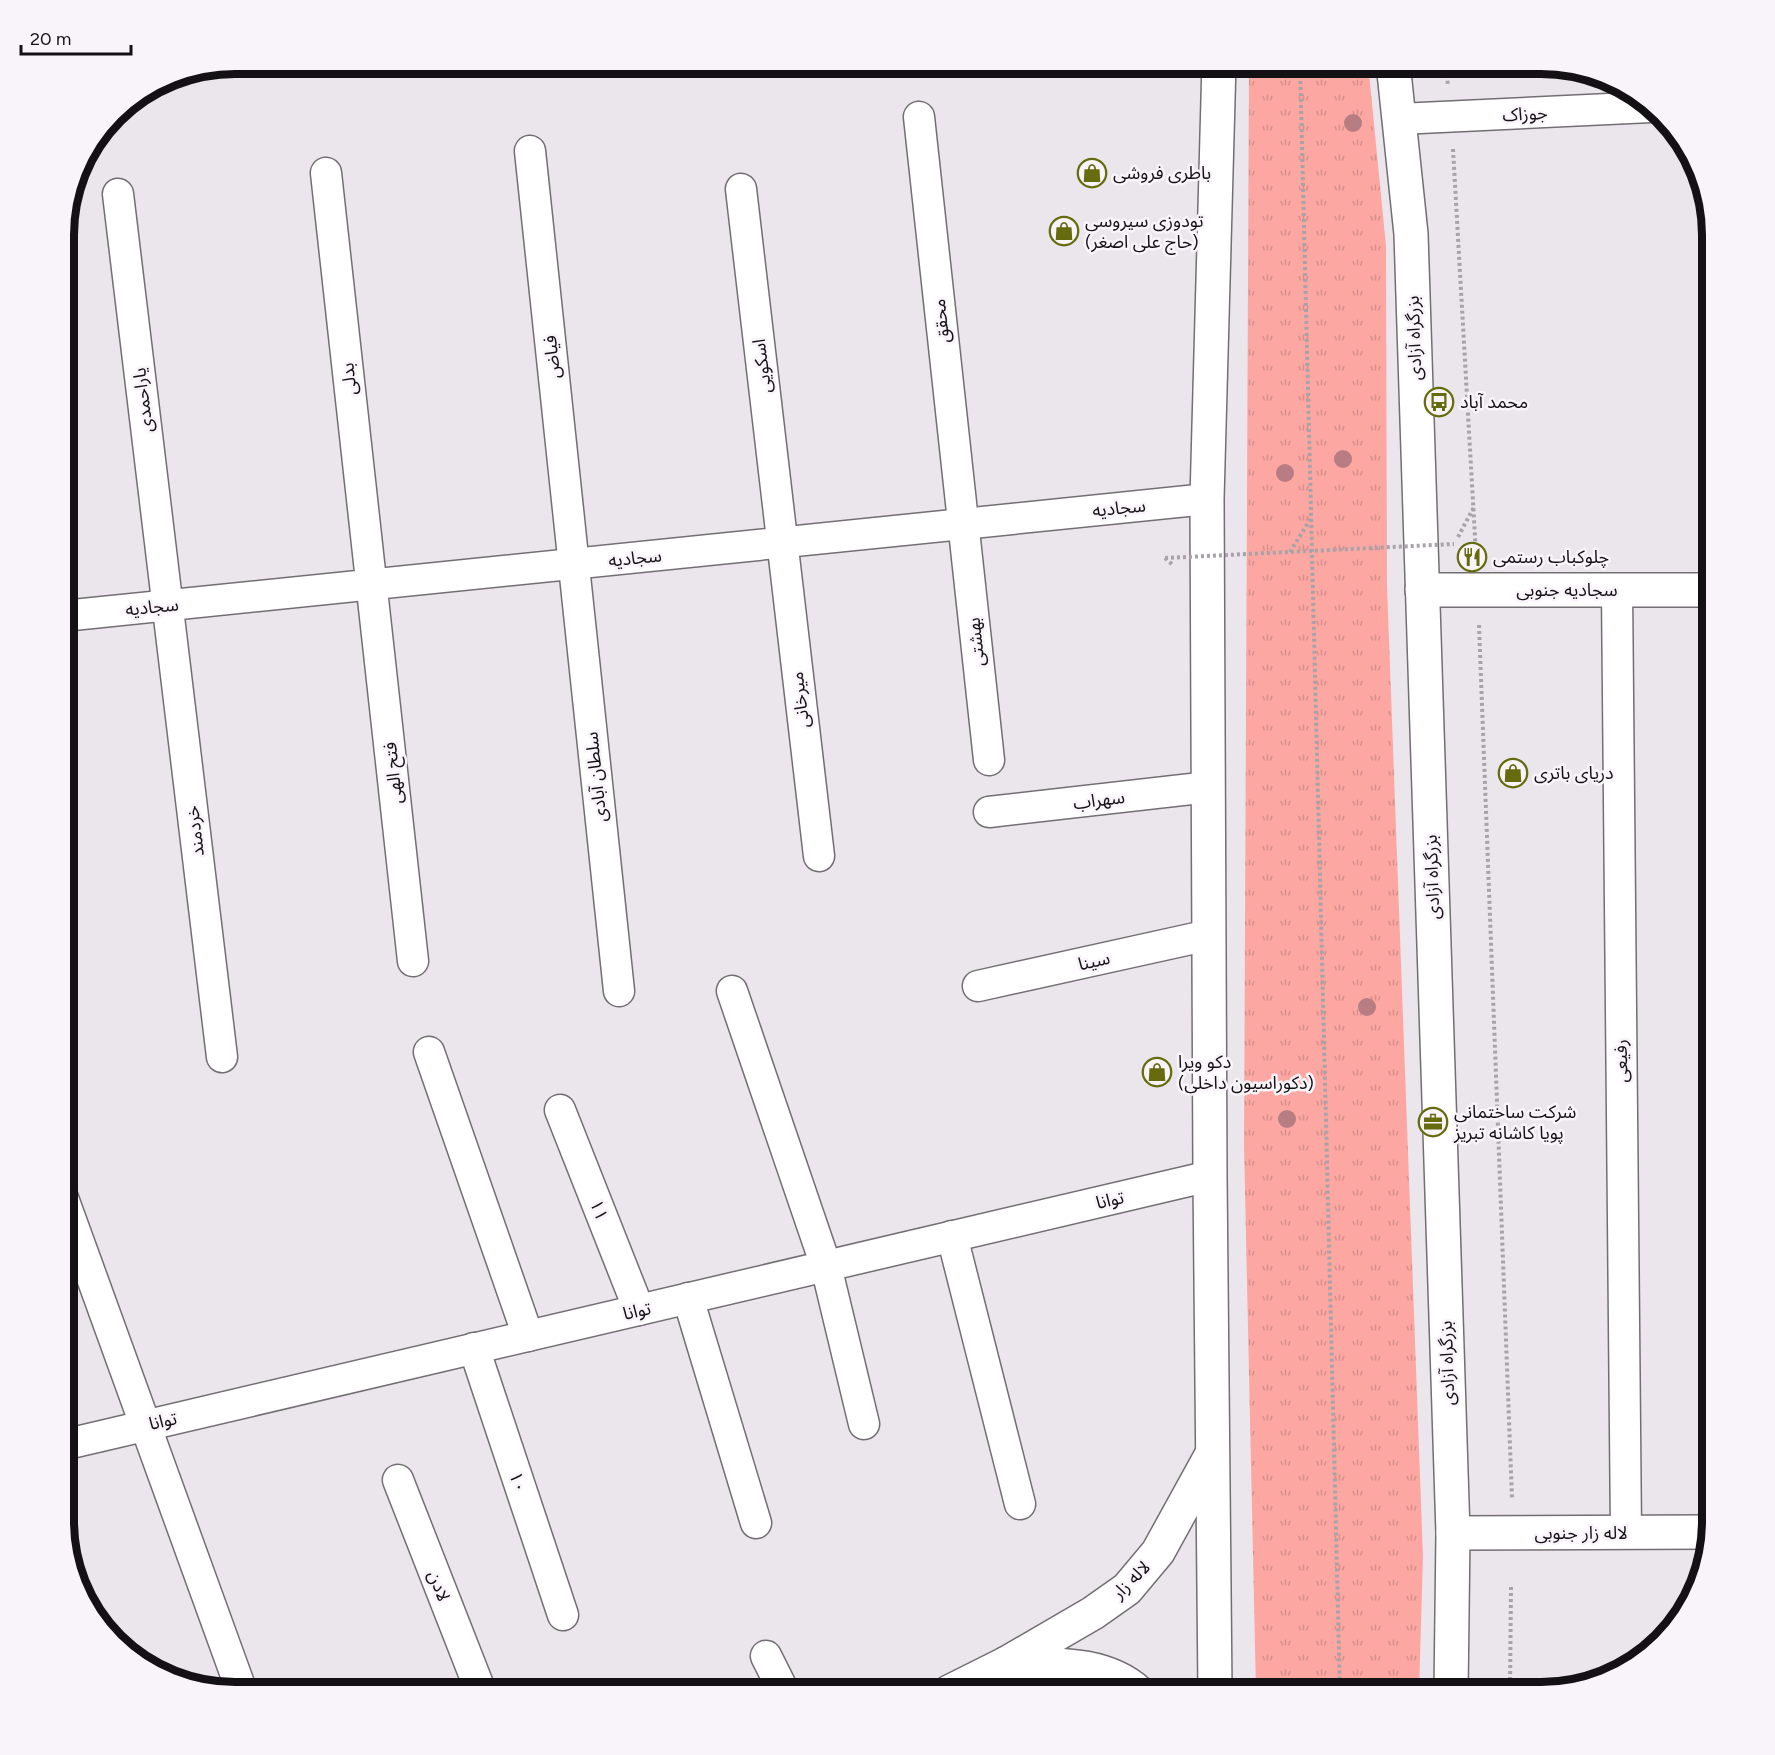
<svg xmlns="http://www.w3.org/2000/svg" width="1775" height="1755" font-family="Figtree,'Noto Sans Arabic',sans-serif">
  <defs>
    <pattern id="park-tufts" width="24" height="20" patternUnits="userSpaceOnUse" patternTransform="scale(1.5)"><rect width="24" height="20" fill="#fda7a3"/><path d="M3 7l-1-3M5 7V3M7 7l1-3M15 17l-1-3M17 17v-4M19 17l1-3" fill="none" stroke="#d88f8b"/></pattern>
  </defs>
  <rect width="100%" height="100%" fill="#ebe6ec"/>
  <path fill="url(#park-tufts)" d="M1249,63h119l18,183 1,340 36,971 -4,135h-163l-12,-546z"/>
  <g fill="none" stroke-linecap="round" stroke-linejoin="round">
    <g stroke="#736e73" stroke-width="33">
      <g id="street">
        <path d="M919,117l70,643"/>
        <path d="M1399,119l252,-12"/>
        <path d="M530,151l89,840"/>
        <path d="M326,173l87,788"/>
        <path d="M741,189l78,667"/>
        <path d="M118,194l104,863"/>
        <path d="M1617,590l9,943"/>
        <path d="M63,616l1144,-117"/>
        <path d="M989,812l220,-25"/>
        <path d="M978,986l231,-51"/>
        <path d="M732,991l94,275 38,158"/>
        <path d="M429,1052l99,284"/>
        <path d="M560,1110l79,200"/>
        <path d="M63,1198l179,494"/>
        <path d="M952,1236l68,268"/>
        <path d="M688,1298l68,225"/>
        <path d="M474,1348l89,267"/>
        <path d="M63,1445l1147,-269"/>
        <path d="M398,1480l83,212"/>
        <path d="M766,1656l18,36"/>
      </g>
    </g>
    <g stroke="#736e73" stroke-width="36">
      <g id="secondary">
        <path d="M1422,590h290"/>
        <path d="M1453,1533l257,-1"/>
      </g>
    </g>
    <g stroke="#736e73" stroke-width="36">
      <g id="primary">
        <path d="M1007,1663c44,2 97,-2 131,29"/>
        <path d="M949,1692l58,-29 86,-50 34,-24 31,-37 54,-98"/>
      </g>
    </g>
    <g stroke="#736e73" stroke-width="36">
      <g id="highway">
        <path d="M1393,63l18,171 42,1299 -2,159"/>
        <path d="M1215,1692l-5,-516 -3,-677 12,-436"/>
      </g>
    </g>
    <g stroke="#a7a3a8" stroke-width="4" stroke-dasharray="3 3" stroke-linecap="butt">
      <path d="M1300,63l40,1629"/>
      <path d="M1445,63l3,22"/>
      <path d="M1453,149l23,406"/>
      <path d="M1458,537l16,-30"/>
      <path d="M1290,552l21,-34"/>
      <path d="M1165,558l8,7"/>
      <path d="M1479,625l33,874"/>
      <path d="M1510,1692l1,-106"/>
    </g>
    <use href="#street" stroke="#fff" stroke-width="30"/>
    <use href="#secondary" stroke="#fff" stroke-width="33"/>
    <use href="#primary" stroke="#fff" stroke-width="33"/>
    <use href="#highway" stroke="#fff" stroke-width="33"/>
    <path stroke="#a7a3a8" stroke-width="4" stroke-dasharray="3 3" stroke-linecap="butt" d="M1165,558l289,-14"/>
  </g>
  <g fill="#b87d82">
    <circle cx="1353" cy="123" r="9"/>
    <circle cx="1343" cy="459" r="9"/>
    <circle cx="1285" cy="473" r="9"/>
    <circle cx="1367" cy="1007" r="9"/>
    <circle cx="1287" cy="1119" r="9"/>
  </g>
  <defs>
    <g id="shop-ring" transform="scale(1.5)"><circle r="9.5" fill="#f9f3fa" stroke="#666b0e" stroke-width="1.5"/><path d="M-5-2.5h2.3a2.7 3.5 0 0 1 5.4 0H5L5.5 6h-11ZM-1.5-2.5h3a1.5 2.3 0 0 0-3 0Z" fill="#666b0e"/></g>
    <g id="bus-ring" transform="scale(1.5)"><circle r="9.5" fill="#f9f3fa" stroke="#666b0e" stroke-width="1.5"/><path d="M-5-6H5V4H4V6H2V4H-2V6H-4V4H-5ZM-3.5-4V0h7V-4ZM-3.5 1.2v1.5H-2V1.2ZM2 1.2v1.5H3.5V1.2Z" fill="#666b0e"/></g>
    <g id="restaurant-ring" transform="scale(1.5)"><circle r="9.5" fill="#f9f3fa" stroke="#666b0e" stroke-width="1.5"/><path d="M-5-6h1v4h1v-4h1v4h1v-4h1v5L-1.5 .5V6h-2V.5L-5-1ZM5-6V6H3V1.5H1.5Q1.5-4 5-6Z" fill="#666b0e"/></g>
    <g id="office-ring" transform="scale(1.5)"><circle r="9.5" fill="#f9f3fa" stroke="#666b0e" stroke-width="1.5"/><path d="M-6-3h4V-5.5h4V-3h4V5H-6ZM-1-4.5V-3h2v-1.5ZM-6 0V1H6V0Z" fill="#666b0e"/></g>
  </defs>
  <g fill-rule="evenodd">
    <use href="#shop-ring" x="1092" y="173"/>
    <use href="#shop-ring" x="1064" y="231"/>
    <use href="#bus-ring" x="1439" y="402"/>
    <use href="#restaurant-ring" x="1472" y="557"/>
    <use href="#shop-ring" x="1513" y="773"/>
    <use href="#shop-ring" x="1157" y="1072"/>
    <use href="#office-ring" x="1433" y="1122"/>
  </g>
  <g text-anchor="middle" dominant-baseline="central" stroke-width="5" stroke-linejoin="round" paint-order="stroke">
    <g font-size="18" fill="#131113" stroke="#f9f3fa">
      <text transform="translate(1525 114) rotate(-3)">جوزاک</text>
      <text transform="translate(941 321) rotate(-96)">محقق</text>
      <text transform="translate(1414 338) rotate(-92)">بزرگراه آزادی</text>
      <text transform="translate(552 357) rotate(-96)">فیاض</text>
      <text transform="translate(762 366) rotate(-97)">اسکویی</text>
      <text transform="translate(349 379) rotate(-96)">بدلی</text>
      <text transform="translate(143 400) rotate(-97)">یاراحمدی</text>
      <text transform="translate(1119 508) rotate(-6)">سجادیه</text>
      <text transform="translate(635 558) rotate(-6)">سجادیه</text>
      <text x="1567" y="590">سجادیه جنوبی</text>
      <text transform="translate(152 607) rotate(-6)">سجادیه</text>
      <text transform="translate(976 642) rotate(-96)">بهشتی</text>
      <text transform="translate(800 700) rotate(-97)">میرخانی</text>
      <text transform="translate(393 773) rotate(-96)">فتح الهی</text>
      <text transform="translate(596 777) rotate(-96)">سلطان آبادی</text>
      <text transform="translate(1099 800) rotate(-7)">سهراب</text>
      <text transform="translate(195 831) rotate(-97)">خردمند</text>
      <text transform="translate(1432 877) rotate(-92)">بزرگراه آزادی</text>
      <text transform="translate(1094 961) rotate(-13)">سینا</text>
      <text transform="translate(1621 1061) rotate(-91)">رفیعی</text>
      <text transform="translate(1110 1200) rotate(-13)">توانا</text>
      <text transform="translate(599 1210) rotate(69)">۱۱</text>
      <text transform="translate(637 1311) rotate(-13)">توانا</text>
      <text transform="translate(1447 1363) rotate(-92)">بزرگراه آزادی</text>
      <text transform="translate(163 1421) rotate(-13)">توانا</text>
      <text transform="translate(518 1482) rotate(71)">۱۰</text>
      <text x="1581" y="1533">لاله زار جنوبی</text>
      <text transform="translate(1131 1580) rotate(-45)">لاله زار</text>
      <text transform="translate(439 1586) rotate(69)">لادن</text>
    </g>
    <g font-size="18" fill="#131113" stroke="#f9f3fa" text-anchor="start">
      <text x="1113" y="173">باطری فروشی</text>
      <text x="1085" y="221">تودوزی سیروسی<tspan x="1085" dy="21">(حاج علی اصغر)</tspan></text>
      <text x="1460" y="402">محمد آباد</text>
      <text x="1493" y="557">چلوکباب رستمی</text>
      <text x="1534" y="773">دریای باتری</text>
      <text x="1178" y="1062">دکو ویرا<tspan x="1178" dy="21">(دکوراسیون داخلی)</tspan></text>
      <text x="1454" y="1112">شرکت ساختمانی<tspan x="1454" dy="21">پویا کاشانه تبریز</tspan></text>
    </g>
  </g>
  <path d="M0 0H1775V1755H0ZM235 74H1541A161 161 0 0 1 1702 235V1521A161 161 0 0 1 1541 1682H235A161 161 0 0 1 74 1521V235A161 161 0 0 1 235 74Z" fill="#f9f3fa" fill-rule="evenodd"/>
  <path fill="none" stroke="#131113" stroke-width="8" d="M235 74H1541A161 161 0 0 1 1702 235V1521A161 161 0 0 1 1541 1682H235A161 161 0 0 1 74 1521V235A161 161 0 0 1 235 74Z"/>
  <path d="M21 45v9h110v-9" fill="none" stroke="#131113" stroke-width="3"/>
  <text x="30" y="45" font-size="18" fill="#131113" stroke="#f9f3fa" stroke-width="4.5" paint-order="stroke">20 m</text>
</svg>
